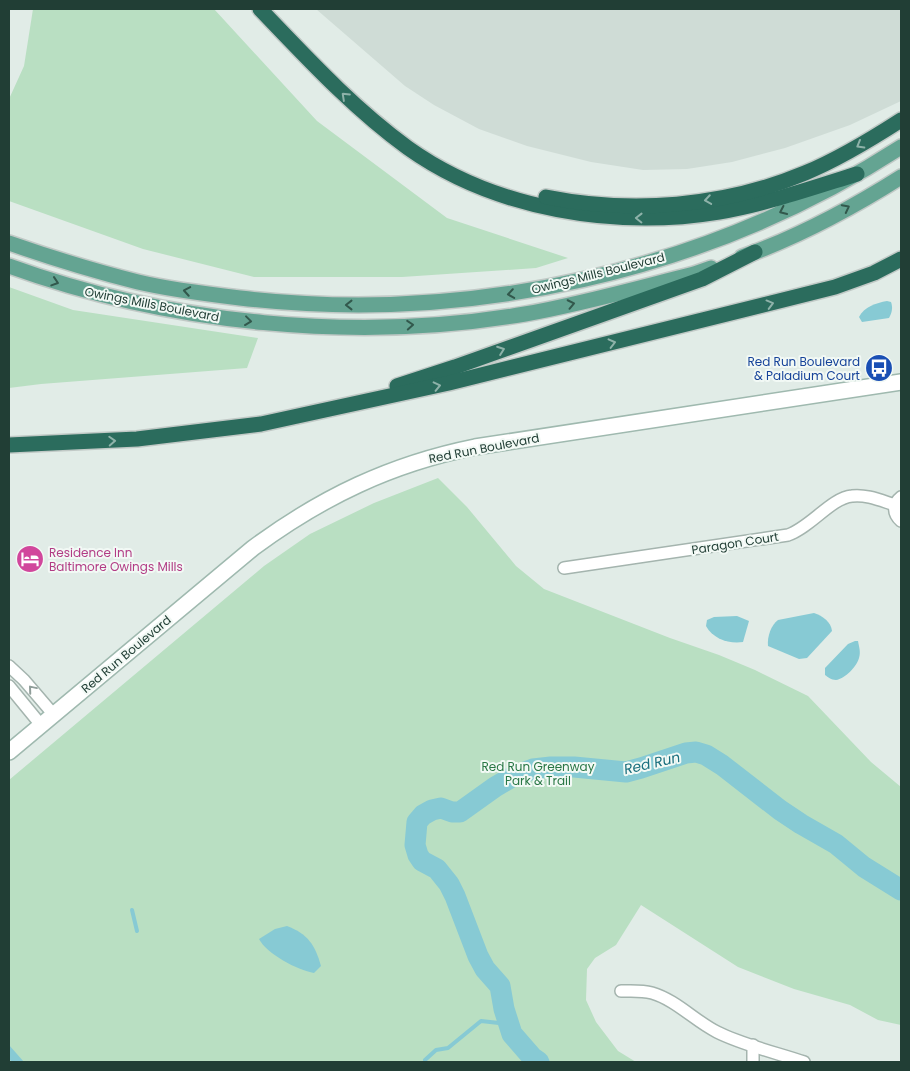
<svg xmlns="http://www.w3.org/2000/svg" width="910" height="1071" font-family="Poppins,sans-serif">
  <rect width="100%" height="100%" fill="#e1ece7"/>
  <path fill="#cfdcd6" d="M316,9h585v92l-51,24 -65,23 -53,14 -45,7 -44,1 -52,-8 -64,-16 -48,-17 -45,-24 -29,-19z"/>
  <g fill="#b9dfc2">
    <path d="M33,9h181l103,112 130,97 121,40 -32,10 -134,9h-148l-111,-28 -134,-48v-102l15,-33z"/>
    <path d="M9,287l64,23 185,28 -11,30 -206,16 -32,4z"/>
    <path d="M438,478l29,29 49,59 28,23 126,49 49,17 36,15 53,26 63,66 30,25v238l-23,-5 -28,-15 -56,-16 -56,-22 -97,-62 -25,40 -21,13 -8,11 -1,31 10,22 22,29 18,11h-627v-282l255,-214 46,-32 64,-31z"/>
  </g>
  <g fill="#87cad4">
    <path d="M887,301l4,1c2,5 1,11 -2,16l-27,4 -3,-5c5,-10 17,-14 28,-16z"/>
    <path d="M814,613c9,3 17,9 18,18l-25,27 -8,1 -31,-13c-1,-9 3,-21 10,-26z"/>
    <path d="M737,616l12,5 -6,21c-14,2 -30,-3 -37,-16l1,-6 7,-3z"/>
    <path d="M855,641h3c1,6 3,11 1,17 -2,8 -14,21 -23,22 -5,0 -8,-3 -11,-5v-7l23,-24z"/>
    <path d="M287,926c21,8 28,19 34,40l-7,7c-17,-3 -47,-19 -55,-34l16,-10z"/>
    <path d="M9,1045l15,17h-12l-3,-3z"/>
  </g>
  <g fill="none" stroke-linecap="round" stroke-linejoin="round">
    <g stroke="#87cad4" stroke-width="4">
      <path d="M132,910l5,21"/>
      <path d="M425,1060l11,-10 12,-2 33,-27 27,3"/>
    </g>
    <path stroke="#87cad4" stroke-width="21" d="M539,1062l-7,-5 -20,-23 -8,-25 -4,-23 -15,-17 -7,-13 -23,-60 -6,-12 -12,-15 -15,-8 -4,-6 -3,-10 2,-23 6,-7 9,-5 9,-2 11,4h8l35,-25 17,-10 21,-8 18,-2h23l52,5 15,-4 45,-15 10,-1 10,3 16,10 58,45 21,14 35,20 28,23 37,23"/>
    <g stroke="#a4b4ae" stroke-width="14">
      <g id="street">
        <path d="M901,497c-9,7 -8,17 0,24"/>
        <path d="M564,568l224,-33c23,-8 43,-37 64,-39 14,-2 30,5 43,9"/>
        <path d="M9,666l15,14 30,35"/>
        <path d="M9,686l32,39"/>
        <path d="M621,991c10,0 20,-1 31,2 24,7 43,28 65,39 26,13 60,21 87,30"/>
        <path d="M753,1062v-17"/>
      </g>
    </g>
    <g stroke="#9fb9af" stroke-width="18">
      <path id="secondary" d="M9,752l244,-204c69,-51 138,-84 222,-101l426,-65"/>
    </g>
    <g stroke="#c1c9c6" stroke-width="18">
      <g id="primary">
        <path d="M9,243c43,15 85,28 129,39 34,8 68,12 102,16 229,27 467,-26 661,-151"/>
        <path d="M742,257c56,-20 110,-49 159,-80"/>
        <path d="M9,266c160,58 348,77 516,48 57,-10 113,-26 169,-40l17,-6"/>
      </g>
    </g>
    <g stroke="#c1c9c6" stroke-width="18">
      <g id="highway">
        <path d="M260,9c47,49 93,99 148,139 87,62 208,81 311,64 47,-8 93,-24 138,-38"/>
        <path d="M546,197c85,17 178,10 259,-24 34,-14 65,-33 96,-53"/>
        <path d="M397,386l58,-19 247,-88 53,-27"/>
        <path d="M9,445l128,-6 124,-15 188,-41 386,-96 39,-14 27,-14"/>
      </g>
    </g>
    <use href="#street" stroke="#fff" stroke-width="11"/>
    <use href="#secondary" stroke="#fff" stroke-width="15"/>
    <use href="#primary" stroke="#64a492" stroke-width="15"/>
    <use href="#highway" stroke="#2b6c5d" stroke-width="15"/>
  </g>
  <defs><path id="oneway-chevron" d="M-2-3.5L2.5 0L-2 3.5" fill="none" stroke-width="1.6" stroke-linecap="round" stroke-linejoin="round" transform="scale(1.25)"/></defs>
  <g stroke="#8eb2a9">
    <use href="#oneway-chevron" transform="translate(345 96) rotate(-137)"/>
    <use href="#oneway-chevron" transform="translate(860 145) rotate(150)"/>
    <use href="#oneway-chevron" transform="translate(708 200) rotate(171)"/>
    <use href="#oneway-chevron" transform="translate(639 218) rotate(-179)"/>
    <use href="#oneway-chevron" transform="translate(770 304) rotate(-15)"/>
    <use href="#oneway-chevron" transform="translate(612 343) rotate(-14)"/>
    <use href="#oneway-chevron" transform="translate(501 350) rotate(-20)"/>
    <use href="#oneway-chevron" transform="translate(437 386) rotate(-13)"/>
    <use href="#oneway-chevron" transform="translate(112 441) rotate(-3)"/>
  </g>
  <g stroke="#32584c">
    <use href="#oneway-chevron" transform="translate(846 208) rotate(-27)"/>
    <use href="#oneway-chevron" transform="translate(783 211) rotate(155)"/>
    <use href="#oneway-chevron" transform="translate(55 282) rotate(18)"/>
    <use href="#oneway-chevron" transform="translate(187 291) rotate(-170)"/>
    <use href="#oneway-chevron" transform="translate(511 294) rotate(171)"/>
    <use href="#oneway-chevron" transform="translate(571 304) rotate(-12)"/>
    <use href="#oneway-chevron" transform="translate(349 305) rotate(180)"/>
    <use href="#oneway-chevron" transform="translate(248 321) rotate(7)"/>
    <use href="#oneway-chevron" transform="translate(410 325) rotate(-4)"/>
  </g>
  <use stroke="#909e9a" href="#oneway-chevron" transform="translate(32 689) rotate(-130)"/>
  <defs>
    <g id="bus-disc" transform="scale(1.4375)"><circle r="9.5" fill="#1a4fb4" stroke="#f2f9f5"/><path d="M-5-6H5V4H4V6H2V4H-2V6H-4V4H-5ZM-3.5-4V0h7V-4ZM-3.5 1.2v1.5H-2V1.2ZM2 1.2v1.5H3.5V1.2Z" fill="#fff"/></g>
    <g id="hotel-disc" transform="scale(1.4375)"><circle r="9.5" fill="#d1479c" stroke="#f2f9f5"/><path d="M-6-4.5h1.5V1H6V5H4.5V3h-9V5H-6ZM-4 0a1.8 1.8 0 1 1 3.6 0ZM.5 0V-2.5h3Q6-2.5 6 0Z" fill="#fff"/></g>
  </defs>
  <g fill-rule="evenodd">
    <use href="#bus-disc" x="879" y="368"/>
    <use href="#hotel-disc" x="30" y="559"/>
  </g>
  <g text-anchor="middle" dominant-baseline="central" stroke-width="4" stroke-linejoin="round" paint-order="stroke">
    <g font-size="12" fill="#213e35" stroke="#f2f9f5">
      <text transform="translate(598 273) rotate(-14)">Owings Mills Boulevard</text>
      <text transform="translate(152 304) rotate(11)">Owings Mills Boulevard</text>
      <text transform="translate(484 448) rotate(-11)">Red Run Boulevard</text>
      <text transform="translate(735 543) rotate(-9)">Paragon Court</text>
      <text transform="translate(126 654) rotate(-40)">Red Run Boulevard</text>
    </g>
    <g font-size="12" fill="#164399" stroke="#f2f9f5" text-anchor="end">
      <text x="860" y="361">Red Run Boulevard<tspan x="860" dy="14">&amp; Paladium Court</tspan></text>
    </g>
    <g font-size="12" fill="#b23c85" stroke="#f2f9f5" text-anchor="start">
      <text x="49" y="552">Residence Inn<tspan x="49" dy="14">Baltimore Owings Mills</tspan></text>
    </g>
    <g font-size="12" fill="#297745" stroke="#f2f9f5">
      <text x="538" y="766">Red Run Greenway<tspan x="538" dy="14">Park &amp; Trail</tspan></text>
    </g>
    <g font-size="14" font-style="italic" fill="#186e7d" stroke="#f2f9f5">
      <text transform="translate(652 763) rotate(-13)">Red Run</text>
    </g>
  </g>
  <rect width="910" height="1071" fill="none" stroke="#213e35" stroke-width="20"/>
</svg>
